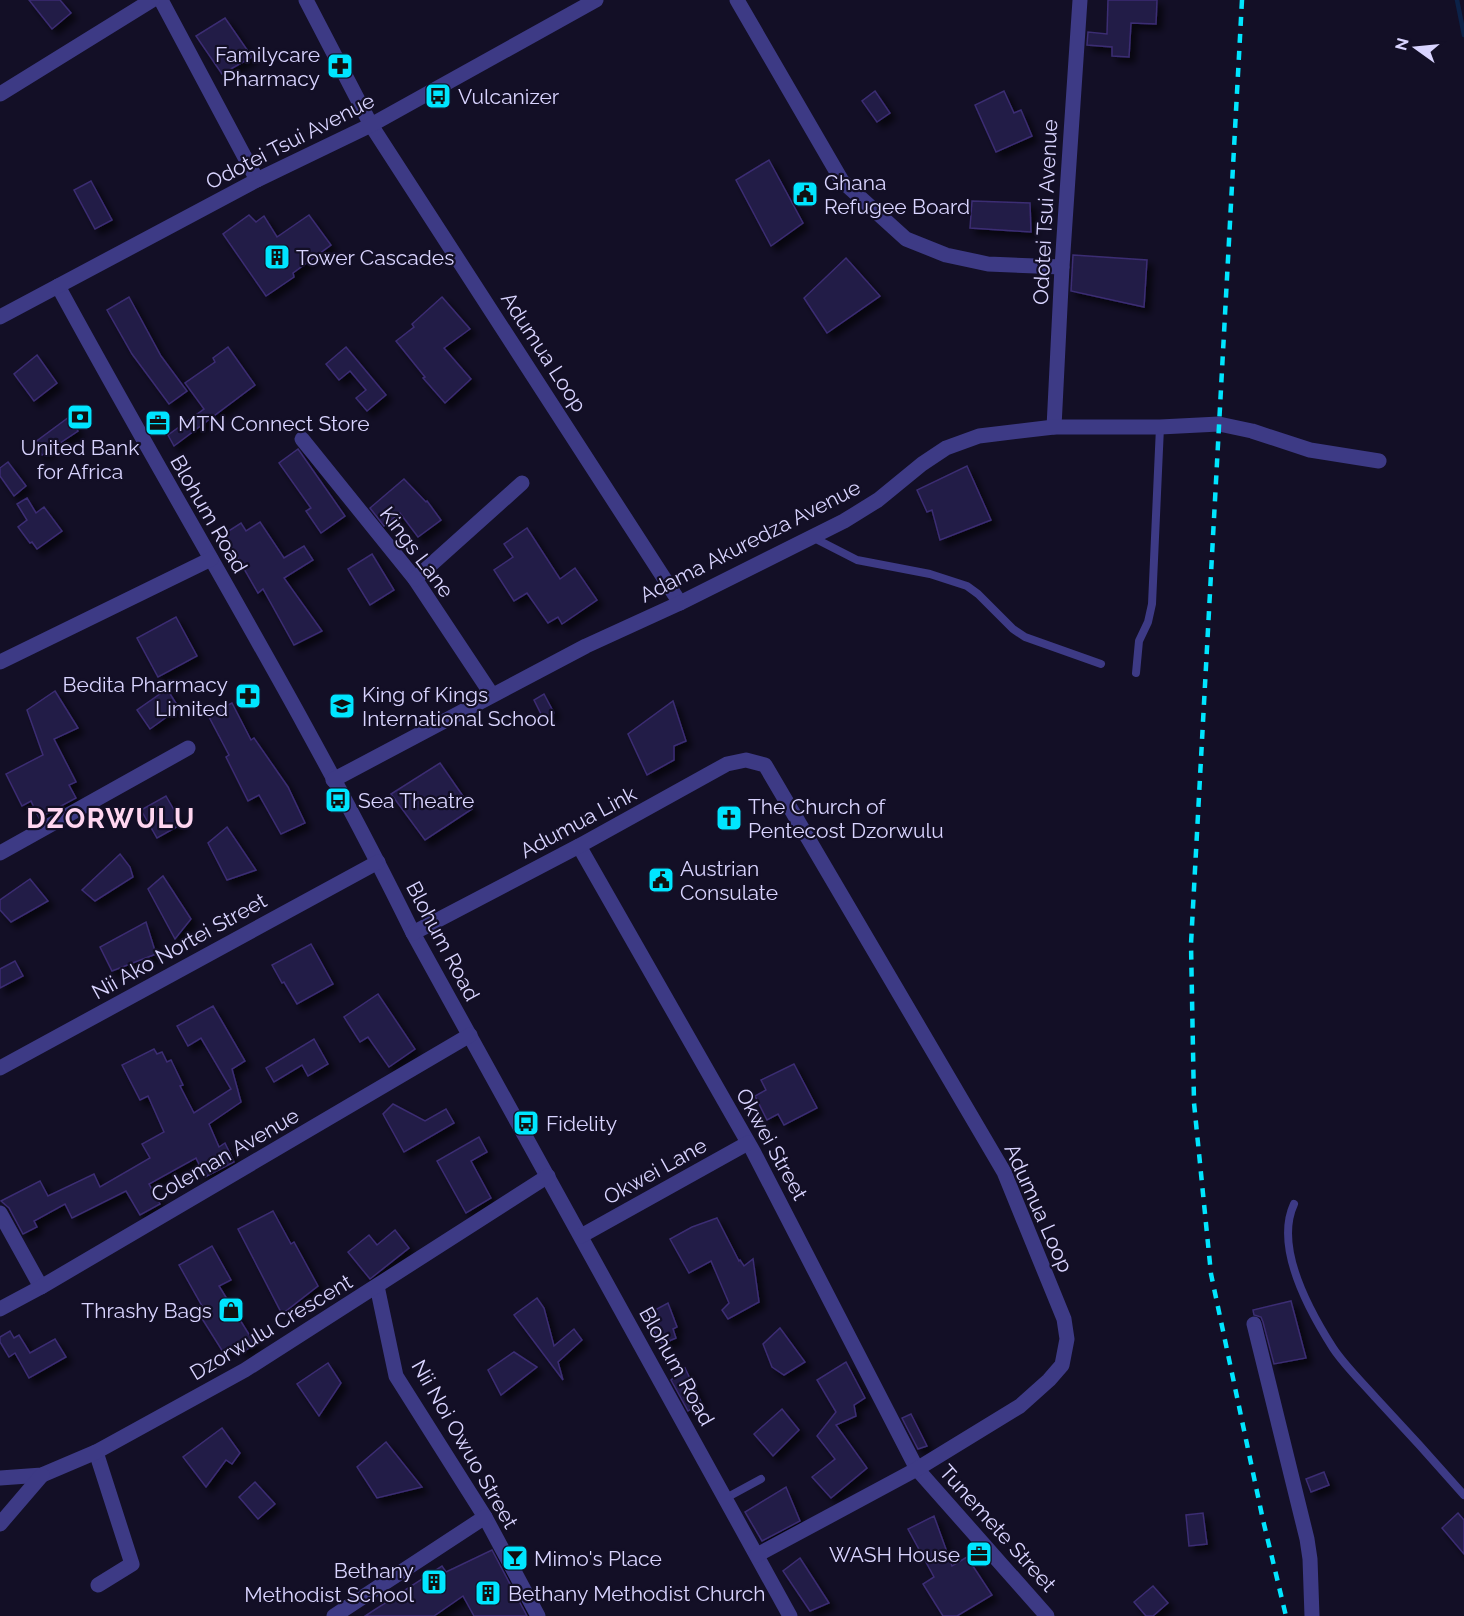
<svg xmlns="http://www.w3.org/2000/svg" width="1464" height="1616" font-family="Raleway,sans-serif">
  <defs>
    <filter id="shadow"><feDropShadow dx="5.5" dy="5.5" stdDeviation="3" flood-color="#0009"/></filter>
  </defs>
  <rect width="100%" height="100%" fill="#130f26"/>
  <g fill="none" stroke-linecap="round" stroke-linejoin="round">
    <path stroke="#0c2248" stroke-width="4.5" d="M1457,0l7,35"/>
  </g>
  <g fill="#241b47" stroke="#3b2d73" stroke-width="1.5" filter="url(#shadow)">
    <path d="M29,0h31l11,13 -19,16z"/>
    <path d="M1108,0h49l-1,24 -25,-1 -2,34 -17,-1v-9l-25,-2 1,-13 19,2z"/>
    <path d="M225,18l27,39 -30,17 -26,-38z"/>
    <path d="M875,91l15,22 -13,9 -15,-21z"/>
    <path d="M1004,91l10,22 7,-3 11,26 -36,16 -21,-47z"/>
    <path d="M769,160l34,63 -32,23 -35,-66z"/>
    <path d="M91,181l21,39 -17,9 -21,-39z"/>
    <path d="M972,201l58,2 1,29 -61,-4z"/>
    <path d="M249,215l7,7 8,-6 13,21 32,-22 22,30 -38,28 1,4 -28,19 -43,-62z"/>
    <path d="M1073,255l74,5 -3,47 -73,-16z"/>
    <path d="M846,258l34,38 -53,37 -23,-35z"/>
    <path d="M129,297l32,59 26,35 -18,13 -37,-50 -25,-44z"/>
    <path d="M442,297l28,32 -26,19 27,31 -26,24 -22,-25 2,-1 -29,-36 18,-14 -2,-3z"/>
    <path d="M228,347l27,38 -81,61 -6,-11 36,-26 -19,-26 30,-21 -2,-4z"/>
    <path d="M346,347l40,48 -19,16 -11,-13 10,-8 -16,-19 -11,9 -13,-16z"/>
    <path d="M37,355l20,28 -23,18 -20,-27z"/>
    <path d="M69,417l9,14 -36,24 -8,-12z"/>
    <path d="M298,449l47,67 -24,17 -15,-22 5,-3 -32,-45z"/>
    <path d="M8,462l18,24 -12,10 -14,-20v-8z"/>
    <path d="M967,466l24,54 -51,20 -8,-30 -5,2 -10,-22z"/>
    <path d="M404,479l22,23 1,-1 14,19 -23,17 -18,-24 -16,13 -14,-18z"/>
    <path d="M27,498l9,15 8,-6 18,24 -25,18 -5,-7 -2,1 -12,-16 9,-7 -10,-16z"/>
    <path d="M260,522l24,36 20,-12 9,14 -29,18 38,53 -28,14 -31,-56 -5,4 -34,-59 17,-11 5,8z"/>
    <path d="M527,528l33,51 15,-11 22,32 -35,24 -4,-7 -10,6 -21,-30 -13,8 -20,-31 19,-13 -9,-13z"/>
    <path d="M372,554l22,36 -24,15 -22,-36z"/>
    <path d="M176,617l21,39 -39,21 -21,-39z"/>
    <path d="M167,689l12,19 -29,21 -13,-19z"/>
    <path d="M55,691l23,37 -24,11 22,43 -7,3 7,13 -37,20 -8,-17 -9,5 -16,-32 37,-19 -16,-45z"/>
    <path d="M544,694l10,19 -11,5 -9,-18z"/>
    <path d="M673,701l13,40 -12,5v14l-27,15 -19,-41z"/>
    <path d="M232,703l19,37 3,-2 34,49 17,36 -24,11 -22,-39 -11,6 -22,-44 3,-2 -21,-40z"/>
    <path d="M440,763l32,46 -47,31 -34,-46z"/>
    <path d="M166,796l16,28 -25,14 -16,-28z"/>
    <path d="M227,827l29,43 -29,10 -19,-37z"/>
    <path d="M120,854l10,13 3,10 -38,24 -13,-11z"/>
    <path d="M163,876l28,43 -16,20 -27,-50z"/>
    <path d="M30,879l18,22 -37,21 -11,-12v-10z"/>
    <path d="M146,922l10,32 -44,17 -12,-24z"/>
    <path d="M311,944l22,40 -36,20 -13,-22 -2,1 -10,-18z"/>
    <path d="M15,961l8,15 -23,12v-19z"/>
    <path d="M378,994l37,55 -26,18 -21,-30 -8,5 -16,-25z"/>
    <path d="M213,1006l32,55 -13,8 9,33 -32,22 10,23 6,-4 9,19 -29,15 -9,-19 -47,26 11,20 -20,11 -14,-24 -54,27 -7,-14 -31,17 3,6 -14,7 -14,-26 -8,-7 39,-20 8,15 46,-22 6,13 50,-29 -8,-14 22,-12 -16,-36 -8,4 -18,-35 32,-16 3,5 5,-2 5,10 4,-2 12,25 -3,1 14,27 37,-24 -30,-51 -13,8 -11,-20z"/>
    <path d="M314,1039l14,25 -20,12 -6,-11 -28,17 -8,-14z"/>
    <path d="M794,1064l23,44 -33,17 -6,-11 -11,6 -12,-24 11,-6 -5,-10z"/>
    <path d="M393,1104l32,17 21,-12 8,14 -50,29 -21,-38z"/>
    <path d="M479,1137l8,15 -16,9 20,37 -25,15 -29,-52z"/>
    <path d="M273,1211l18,33 3,-2 24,44 -36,28 -44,-85z"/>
    <path d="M717,1218l22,43 1,-1 4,6 9,-7 6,43 -31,17 -6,-9 7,-7 -18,-42 -22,12 -19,-34 22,-12z"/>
    <path d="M395,1230l14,18 -39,31 -22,-27 21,-17 8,10z"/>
    <path d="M212,1246l19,34 -12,6 36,58 -12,8 -8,-7 -12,7 -27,-43 6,-3 -23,-41z"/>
    <path d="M537,1298l7,10 10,38 20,-17 8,11 -24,22 5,18 -49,-65z"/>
    <path d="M1291,1301l15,57 -32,6 -11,-42 -2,-5 -7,-2 -1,-5z"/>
    <path d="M668,1303l9,24 -4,2 3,9 -14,6 -12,-19 -8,-8z"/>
    <path d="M780,1328l25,34 -21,13 -12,-8 -9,-23z"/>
    <path d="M10,1331l4,7 5,-3 11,18 25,-14 11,18 -37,21 -14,-25 -6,4 -9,-15v-5z"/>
    <path d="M514,1352l23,15 -36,28 -13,-25z"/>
    <path d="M846,1362l19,36 -11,7 2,11 -20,9 31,43 -36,30 -19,-21 23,-18 -18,-23 19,-24 -19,-32z"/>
    <path d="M328,1363l13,20 -22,33 -22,-32z"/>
    <path d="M685,1368l16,34 -13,9 -17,-31z"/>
    <path d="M782,1409l17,21 -26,26 -19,-22z"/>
    <path d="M911,1414l16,32 -9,3 -16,-31z"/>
    <path d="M222,1428l18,25 -8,11 -6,-4 -20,27 -23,-30z"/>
    <path d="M386,1442l36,45 -45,11 -20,-31z"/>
    <path d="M1324,1472l5,13 -18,7 -5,-13z"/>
    <path d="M255,1482l20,22 -17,15 -19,-22z"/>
    <path d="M786,1487l14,34 -38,20 -17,-29z"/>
    <path d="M1203,1513l4,31 -18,2 -3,-31z"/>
    <path d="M1458,1513l6,7v34l-22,-26z"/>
    <path d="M934,1516l18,50 15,-9 25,38 -35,21h-14l-20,-32 11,-7 -26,-48z"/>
    <path d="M492,1550l35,66h-53l-11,-20 -29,20h-69l77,-50 4,6z"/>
    <path d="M800,1558l29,45 -19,8 -27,-40z"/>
    <path d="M1153,1586l15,17 -15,13h-7l-12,-14z"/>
  </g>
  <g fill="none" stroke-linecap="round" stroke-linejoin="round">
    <g stroke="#3d3a85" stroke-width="8">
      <path d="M812,537l45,23 73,14 37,12 11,8 35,35 12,8 76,27"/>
      <path d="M1136,673l3,-32 9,-19 4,-18 8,-177"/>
      <path d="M1294,1204c-20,43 16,108 39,144 12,18 28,33 42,49 30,32 60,65 89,98"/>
      <path d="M726,1498l35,-19"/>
    </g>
    <g stroke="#3d3a85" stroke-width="15">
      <path d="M161,0l96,180"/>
      <path d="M306,0l65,125 309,478"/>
      <path d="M737,0l105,181 64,58 40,16 42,9 74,3"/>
      <path d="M0,94l152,-94"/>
      <path d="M58,286c117,216 247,426 355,647l377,683"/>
      <path d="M0,317l257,-137 114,-55 225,-125"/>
      <path d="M1054,427l8,-160 18,-267"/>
      <path d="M302,439l113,140 77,116"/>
      <path d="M415,579l107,-96"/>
      <path d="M0,662l211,-103"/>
      <path d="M333,780l253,-134 94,-43 164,-82 34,-21 44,-36 24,-16 33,-12 75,-9h106l59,-3 33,7 58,19 69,11"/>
      <path d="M579,846l174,305 164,318 130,147"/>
      <path d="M0,853l188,-105"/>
      <path d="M413,933l166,-87 148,-82 19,-4 19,5 239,407 60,147 3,20 -5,26 -13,15 -29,26 -103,63 -160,86"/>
      <path d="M0,1068l378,-206"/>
      <path d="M0,1213l41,74"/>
      <path d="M581,1236l167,-93"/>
      <path d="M377,1286l19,90 89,141 53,99"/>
      <path d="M0,1309l41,-22 429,-252"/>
      <path d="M1254,1324l53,215 3,20 2,57"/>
      <path d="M96,1452l36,112 -34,21"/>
      <path d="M0,1478l42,-3 54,-23 149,-82 303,-194"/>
      <path d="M0,1524l42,-49"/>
      <path d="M334,1616l151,-99"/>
    </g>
    <path stroke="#00e5ff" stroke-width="4.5" stroke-dasharray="9 8" stroke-linecap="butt" d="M1242,0l-51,944 3,159 17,171 52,246 23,96"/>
  </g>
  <defs>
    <g id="pharmacy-square" transform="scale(1.35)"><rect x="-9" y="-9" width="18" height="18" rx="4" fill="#00e5ff" stroke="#130f26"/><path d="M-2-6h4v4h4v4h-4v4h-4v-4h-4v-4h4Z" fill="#111"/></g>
    <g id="bus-square" transform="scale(1.35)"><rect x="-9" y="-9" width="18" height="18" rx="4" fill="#00e5ff" stroke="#130f26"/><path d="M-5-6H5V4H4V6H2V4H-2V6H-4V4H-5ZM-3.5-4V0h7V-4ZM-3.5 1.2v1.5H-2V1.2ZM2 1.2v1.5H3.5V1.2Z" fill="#111"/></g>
    <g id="civic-square" transform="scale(1.35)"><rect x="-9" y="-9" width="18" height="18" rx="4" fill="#00e5ff" stroke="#130f26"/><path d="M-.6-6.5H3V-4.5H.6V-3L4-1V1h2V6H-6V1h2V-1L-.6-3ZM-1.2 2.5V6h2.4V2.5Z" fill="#111"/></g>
    <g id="building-square" transform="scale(1.35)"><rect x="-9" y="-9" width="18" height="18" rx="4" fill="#00e5ff" stroke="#130f26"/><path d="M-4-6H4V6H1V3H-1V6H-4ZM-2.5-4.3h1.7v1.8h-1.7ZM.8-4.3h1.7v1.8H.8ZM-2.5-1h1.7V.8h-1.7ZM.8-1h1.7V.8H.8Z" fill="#111"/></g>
    <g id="bank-square" transform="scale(1.35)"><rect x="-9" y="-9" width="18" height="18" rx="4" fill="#00e5ff" stroke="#130f26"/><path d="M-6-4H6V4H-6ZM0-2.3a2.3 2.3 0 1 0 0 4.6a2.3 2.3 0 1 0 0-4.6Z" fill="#111"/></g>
    <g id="office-square" transform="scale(1.35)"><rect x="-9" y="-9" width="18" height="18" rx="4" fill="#00e5ff" stroke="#130f26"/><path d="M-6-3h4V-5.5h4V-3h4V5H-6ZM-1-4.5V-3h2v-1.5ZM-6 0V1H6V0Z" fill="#111"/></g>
    <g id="school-square" transform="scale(1.35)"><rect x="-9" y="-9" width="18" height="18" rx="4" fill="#00e5ff" stroke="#130f26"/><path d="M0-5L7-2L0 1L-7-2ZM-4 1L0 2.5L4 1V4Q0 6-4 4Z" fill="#111"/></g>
    <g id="church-square" transform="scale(1.35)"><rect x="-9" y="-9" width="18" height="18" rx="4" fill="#00e5ff" stroke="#130f26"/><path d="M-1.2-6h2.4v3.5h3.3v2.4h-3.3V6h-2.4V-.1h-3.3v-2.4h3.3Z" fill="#111"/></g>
    <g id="shop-square" transform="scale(1.35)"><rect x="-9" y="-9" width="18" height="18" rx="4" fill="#00e5ff" stroke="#130f26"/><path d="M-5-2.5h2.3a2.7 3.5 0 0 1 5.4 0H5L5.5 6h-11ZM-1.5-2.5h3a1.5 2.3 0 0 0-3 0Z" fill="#111"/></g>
    <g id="bar-square" transform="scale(1.35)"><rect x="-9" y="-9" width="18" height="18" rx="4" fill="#00e5ff" stroke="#130f26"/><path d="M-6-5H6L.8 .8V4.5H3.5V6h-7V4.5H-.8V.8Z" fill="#111"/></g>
  </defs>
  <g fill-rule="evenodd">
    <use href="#pharmacy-square" x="340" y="66"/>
    <use href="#bus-square" x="438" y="96"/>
    <use href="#civic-square" x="805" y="194"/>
    <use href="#building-square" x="277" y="257"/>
    <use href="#bank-square" x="80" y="417"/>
    <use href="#office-square" x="158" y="423"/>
    <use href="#pharmacy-square" x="248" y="696"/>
    <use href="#school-square" x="342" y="706"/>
    <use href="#bus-square" x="338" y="800"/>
    <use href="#church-square" x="729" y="818"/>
    <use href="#civic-square" x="661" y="880"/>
    <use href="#bus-square" x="526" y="1123"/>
    <use href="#shop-square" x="231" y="1310"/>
    <use href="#office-square" x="979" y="1554"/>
    <use href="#bar-square" x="515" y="1558"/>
    <use href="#building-square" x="434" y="1582"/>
    <use href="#building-square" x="488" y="1593"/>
  </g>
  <g text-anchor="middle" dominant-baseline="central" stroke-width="4.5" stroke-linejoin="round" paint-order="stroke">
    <g font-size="21" fill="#d9d4ff" stroke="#130f26" text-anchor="start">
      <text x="320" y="54" text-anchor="end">Familycare<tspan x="320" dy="24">Pharmacy</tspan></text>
      <text x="458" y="96">Vulcanizer</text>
      <text x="824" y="182">Ghana<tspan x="824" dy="24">Refugee Board</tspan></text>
      <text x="296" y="257">Tower Cascades</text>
      <text x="178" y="423">MTN Connect Store</text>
      <text x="80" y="447" text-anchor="middle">United Bank<tspan x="80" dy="24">for Africa</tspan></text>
      <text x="228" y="684" text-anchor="end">Bedita Pharmacy<tspan x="228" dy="24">Limited</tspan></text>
      <text x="362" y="694">King of Kings<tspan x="362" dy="24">International School</tspan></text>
      <text x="358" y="800">Sea Theatre</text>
      <text x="748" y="806">The Church of<tspan x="748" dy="24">Pentecost Dzorwulu</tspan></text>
      <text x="680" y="868">Austrian<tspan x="680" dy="24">Consulate</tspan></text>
      <text x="546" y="1123">Fidelity</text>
      <text x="212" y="1310" text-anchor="end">Thrashy Bags</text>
      <text x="960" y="1554" text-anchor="end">WASH House</text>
      <text x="534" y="1558">Mimo's Place</text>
      <text x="414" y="1570" text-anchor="end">Bethany<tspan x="414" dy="24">Methodist School</tspan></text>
      <text x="508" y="1593">Bethany Methodist Church</text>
    </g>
    <g font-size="21" fill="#d9d4ff" stroke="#130f26">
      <text transform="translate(290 141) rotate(-27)">Odotei Tsui Avenue</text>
      <text transform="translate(1045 212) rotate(-87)">Odotei Tsui Avenue</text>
      <text transform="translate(544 352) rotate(57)">Adumua Loop</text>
      <text transform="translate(209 514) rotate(60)">Blohum Road</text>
      <text transform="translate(750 541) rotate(-27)">Adama Akuredza Avenue</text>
      <text transform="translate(417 552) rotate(53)">Kings Lane</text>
      <text transform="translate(578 822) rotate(-28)">Adumua Link</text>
      <text transform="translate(443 941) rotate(62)">Blohum Road</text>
      <text transform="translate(179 946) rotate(-29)">Nii Ako Nortei Street</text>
      <text transform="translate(772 1144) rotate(61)">Okwei Street</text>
      <text transform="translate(225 1155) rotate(-30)">Coleman Avenue</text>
      <text transform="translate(655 1171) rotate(-29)">Okwei Lane</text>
      <text transform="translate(1039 1208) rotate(66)">Adumua Loop</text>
      <text transform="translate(271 1327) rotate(-31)">Dzorwulu Crescent</text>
      <text transform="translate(677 1366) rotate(61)">Blohum Road</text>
      <text transform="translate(465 1444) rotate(60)">Nii Noi Owuo Street</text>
      <text transform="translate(998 1528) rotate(48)">Tunemete Street</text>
    </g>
    <g font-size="27" font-weight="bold" letter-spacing="1.5" fill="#ffd6f0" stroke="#130f26">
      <text x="111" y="818">DZORWULU</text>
    </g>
  </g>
  <g transform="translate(1416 48) rotate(285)" stroke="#130f26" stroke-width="4.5" paint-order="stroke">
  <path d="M0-4.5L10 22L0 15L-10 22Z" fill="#d9d4ff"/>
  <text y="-9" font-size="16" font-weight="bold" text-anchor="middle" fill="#d9d4ff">N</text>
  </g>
</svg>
